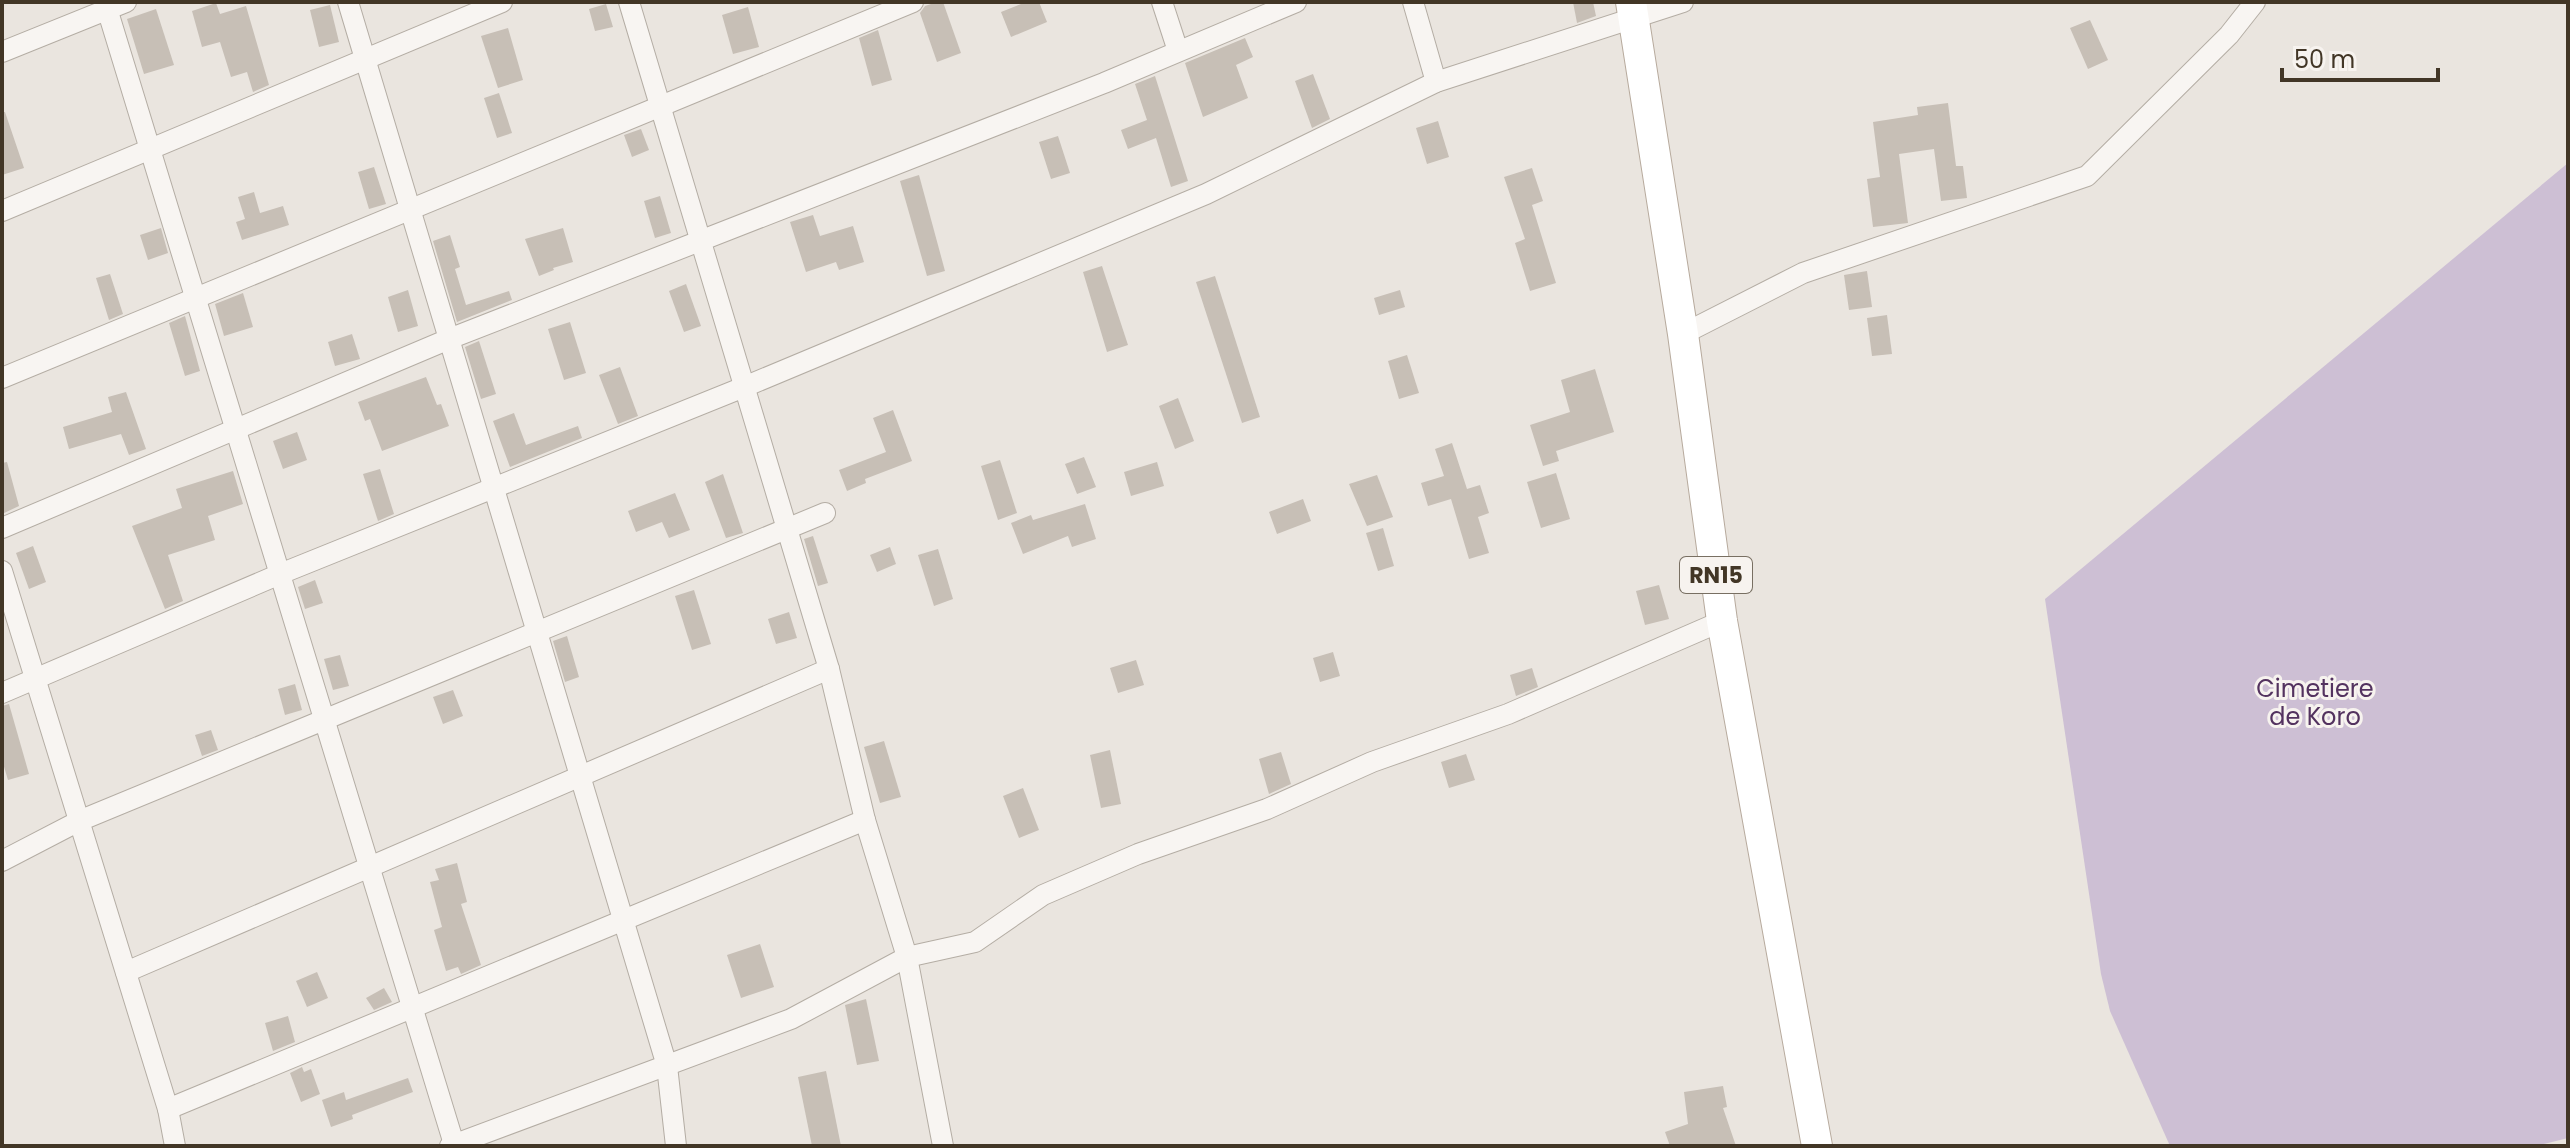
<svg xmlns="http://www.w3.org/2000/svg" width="2570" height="1148" font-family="Poppins,sans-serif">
  <rect width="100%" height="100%" fill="#eae5df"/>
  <path fill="#cdbfd4" d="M2568,163v975l-32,8h-366l-60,-135 -9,-37 -56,-375z"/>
  <g fill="#c7bfb6">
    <path d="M937,2h6l18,51 -24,9 -17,-49 5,-7z"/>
    <path d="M1026,2h13l8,20 -36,15 -10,-25z"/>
    <path d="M1573,2h20l3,14 -19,7z"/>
    <path d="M216,3l4,11 26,-8 23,79 -16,7 -6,-20 -16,5 -11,-35 -18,5 -10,-36z"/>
    <path d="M606,4l7,23 -18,4 -6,-22z"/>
    <path d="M330,5l9,37 -20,5 -9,-37z"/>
    <path d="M748,7l11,40 -26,7 -11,-39z"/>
    <path d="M156,9l18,56 -30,9 -17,-55z"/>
    <path d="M2090,20l18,40 -20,9 -18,-41z"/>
    <path d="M508,28l15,52 -25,8 -17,-52z"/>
    <path d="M878,30l14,50 -20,6 -13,-48z"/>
    <path d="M1245,38l8,19 -17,8 12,33 -45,19 -18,-54z"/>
    <path d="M1313,74l17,45 -18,9 -17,-47z"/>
    <path d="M1155,76l33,105 -17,6 -15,-49 -28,11 -7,-19 26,-10 -12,-36z"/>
    <path d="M499,93l13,40 -15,5 -13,-40z"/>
    <path d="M1948,103l8,63h7l4,32 -26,3 -7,-52 -35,5 9,69 -35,4 -6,-48 13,-2 -7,-55 45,-7 -1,-8z"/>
    <path d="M2,112h3l19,56 -22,7z"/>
    <path d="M1438,121l11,36 -22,7 -11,-36z"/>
    <path d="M641,129l8,21 -17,7 -8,-22z"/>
    <path d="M1058,136l12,37 -19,6 -12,-37z"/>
    <path d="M374,167l12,37 -17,5 -11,-37z"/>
    <path d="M1532,168l11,33 -11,4 24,78 -26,8 -15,-48 10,-4 -21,-62z"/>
    <path d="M919,175l26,96 -18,5 -27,-95z"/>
    <path d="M254,192l6,21 23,-7 6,19 -47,15 -6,-18 9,-3 -7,-22z"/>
    <path d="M660,196l11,37 -16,5 -11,-37z"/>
    <path d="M813,215l7,21 33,-10 11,36 -25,8 -3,-8 -30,10 -16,-50z"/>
    <path d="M161,228l7,25 -20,7 -8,-25z"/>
    <path d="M563,228l10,34 -20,6 1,2 -15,6 -14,-37z"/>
    <path d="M450,235l10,32 -5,2 11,36 43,-14 3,9 -55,22 -24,-81z"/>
    <path d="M1102,266l26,79 -21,7 -24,-80z"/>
    <path d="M1867,271l5,36 -23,3 -5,-35z"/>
    <path d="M110,274l13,40 -14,6 -13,-42z"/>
    <path d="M1215,276l45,141 -18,6 -46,-141z"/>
    <path d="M686,284l15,42 -17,6 -15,-41z"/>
    <path d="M408,290l10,36 -20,6 -10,-35z"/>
    <path d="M1400,290l5,17 -26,8 -5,-17z"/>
    <path d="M243,293l10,34 -29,9 -9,-32z"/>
    <path d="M1887,315l5,39 -20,2 -5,-38z"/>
    <path d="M185,316l15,55 -15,5 -16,-53z"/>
    <path d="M570,322l16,51 -22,7 -16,-51z"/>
    <path d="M352,334l8,25 -25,7 -7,-24z"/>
    <path d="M479,341l17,53 -15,5 -16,-52z"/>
    <path d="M1407,355l12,38 -20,6 -11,-38z"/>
    <path d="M620,367l18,49 -20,8 -19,-49z"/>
    <path d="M1595,369l19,63 -58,19 3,10 -16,5 -13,-41 40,-13 -9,-32z"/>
    <path d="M426,377l11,28 4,-1 8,22 -67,25 -12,-32 -5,2 -7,-19z"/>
    <path d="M126,392l20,57 -17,6 -8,-21 -52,15 -6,-22 49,-15 -4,-15z"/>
    <path d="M1178,398l16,43 -19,8 -16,-43z"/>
    <path d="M893,410l19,51 -47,18 1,4 -19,8 -8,-21 47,-18 -13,-34z"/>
    <path d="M514,413l12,32 52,-19 4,12 -72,29 -17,-46z"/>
    <path d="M297,432l10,28 -24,9 -10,-28z"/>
    <path d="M1452,443l15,46 13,-4 9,28 -11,4 11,36 -20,6 -18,-60 -23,7 -7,-23 23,-7 -9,-27z"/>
    <path d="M1084,457l12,30 -19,7 -12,-30z"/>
    <path d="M1000,460l17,53 -19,7 -17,-54z"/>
    <path d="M7,462l12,44 -17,8v-51z"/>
    <path d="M1157,462l7,24 -33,10 -7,-24z"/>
    <path d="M380,469l14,45 -16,7 -15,-47z"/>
    <path d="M233,471l10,33 -35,12 7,24 -47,15 15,46 -18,8 -33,-83 50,-18 -6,-19z"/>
    <path d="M1556,473l14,46 -29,9 -14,-46z"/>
    <path d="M723,474l20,59 -17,5 -21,-56z"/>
    <path d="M1377,475l16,42 -26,9 -18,-42z"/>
    <path d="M675,493l15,37 -21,8 -7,-16 -26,10 -8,-21z"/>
    <path d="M1303,499l8,22 -34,13 -8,-22z"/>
    <path d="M1085,504l11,35 -24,8 -4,-11 -45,18 -12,-31 20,-8 2,5z"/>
    <path d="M1383,528l11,38 -16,5 -12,-38z"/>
    <path d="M813,536l15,47 -10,3 -14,-47z"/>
    <path d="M33,546l13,36 -17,7 -13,-36z"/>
    <path d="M890,547l6,17 -19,8 -7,-17z"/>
    <path d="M938,549l15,50 -19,7 -16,-51z"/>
    <path d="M315,580l8,23 -18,6 -7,-22z"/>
    <path d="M1659,585l10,34 -24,6 -9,-34z"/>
    <path d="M694,590l17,54 -19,6 -17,-54z"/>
    <path d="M789,612l8,26 -21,6 -8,-25z"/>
    <path d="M567,636l12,41 -14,5 -12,-41z"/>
    <path d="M1333,652l7,24 -20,6 -7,-24z"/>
    <path d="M340,655l9,31 -16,4 -9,-31z"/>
    <path d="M1136,660l8,25 -26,8 -8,-25z"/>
    <path d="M1532,668l6,19 -22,9 -6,-21z"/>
    <path d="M295,684l7,26 -17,5 -7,-26z"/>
    <path d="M453,690l10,26 -20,8 -10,-27z"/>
    <path d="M9,704l20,70 -21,6 -6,-20v-54z"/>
    <path d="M211,730l7,20 -16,6 -7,-21z"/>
    <path d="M884,741l17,56 -21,6 -16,-56z"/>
    <path d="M1110,750l11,54 -20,4 -11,-53z"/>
    <path d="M1281,752l10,32 -22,10 -10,-35z"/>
    <path d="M1466,754l9,26 -26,8 -8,-26z"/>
    <path d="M1023,788l16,42 -20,8 -16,-42z"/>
    <path d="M457,863l10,39 -6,2 20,61 -20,9 -3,-7 -12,4 -12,-41 8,-3 -12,-45 9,-2 -4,-11z"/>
    <path d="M760,944l14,43 -33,11 -14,-43z"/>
    <path d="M317,972l11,26 -21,9 -11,-26z"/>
    <path d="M384,988l8,14 -18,8 -8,-12z"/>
    <path d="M866,999l13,62 -22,4 -12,-60z"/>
    <path d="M288,1016l7,26 -22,9 -8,-28z"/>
    <path d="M302,1067l2,5 7,-3 9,25 -19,8 -11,-29z"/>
    <path d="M826,1071l15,75h-29l-14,-69z"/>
    <path d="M408,1078l5,14 -61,23 1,4 -22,8 -9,-27 22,-8 2,8z"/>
    <path d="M1723,1086l4,21 -4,1 13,38h-66l-5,-14 23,-8 -4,-32z"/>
  </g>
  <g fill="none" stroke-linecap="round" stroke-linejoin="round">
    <g stroke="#b4ada4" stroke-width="22">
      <g id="minor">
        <path d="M105,2l349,1142"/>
        <path d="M348,2l319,1064 9,80"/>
        <path d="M629,2l200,667 36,151 42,137 36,189"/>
        <path d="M1162,2l16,49"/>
        <path d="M1413,2l23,80"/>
        <path d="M2,52l124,-50"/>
        <path d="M2,211l500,-209"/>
        <path d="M1683,334l120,-61 284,-97 142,-141 26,-33"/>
        <path d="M2,378l911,-376"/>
        <path d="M2,528l447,-189 655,-256 192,-81"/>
        <path d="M2,571l166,538 7,37"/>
        <path d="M2,693l278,-119 464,-187 462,-193 230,-112 247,-80"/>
        <path d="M2,861l77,-40 746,-308"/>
        <path d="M126,972l703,-303"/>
        <path d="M168,1109l697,-289"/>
        <path d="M450,1146l341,-127 116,-62 68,-15 68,-47 95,-41 129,-45 105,-47 136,-48 214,-93"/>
      </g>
    </g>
    <g stroke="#b7aa9d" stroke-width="32">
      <path id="primary" d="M1631,2l52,332 39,287 95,525"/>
    </g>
    <use href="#minor" stroke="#f8f5f2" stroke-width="20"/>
    <use href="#primary" stroke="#fff" stroke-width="30"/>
  </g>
  <g text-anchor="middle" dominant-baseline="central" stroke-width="6" stroke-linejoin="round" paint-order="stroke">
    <rect fill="#f7f3ef" stroke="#786f62" stroke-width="2" x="1680" y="557" width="72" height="36" rx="6"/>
    <g font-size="22" font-weight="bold" fill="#423626">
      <text x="1716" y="575">RN15</text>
    </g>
    <g font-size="24" fill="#53325f" stroke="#f7f3ef">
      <text x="2315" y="688">Cimetiere<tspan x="2315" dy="28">de Koro</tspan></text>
    </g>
  </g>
  <rect width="2570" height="1148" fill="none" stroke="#423626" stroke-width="8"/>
  <path d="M2282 68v12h156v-12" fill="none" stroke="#423626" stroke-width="4"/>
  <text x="2294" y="68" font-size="24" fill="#423626" stroke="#f7f3ef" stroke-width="6" paint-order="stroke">50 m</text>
</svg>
